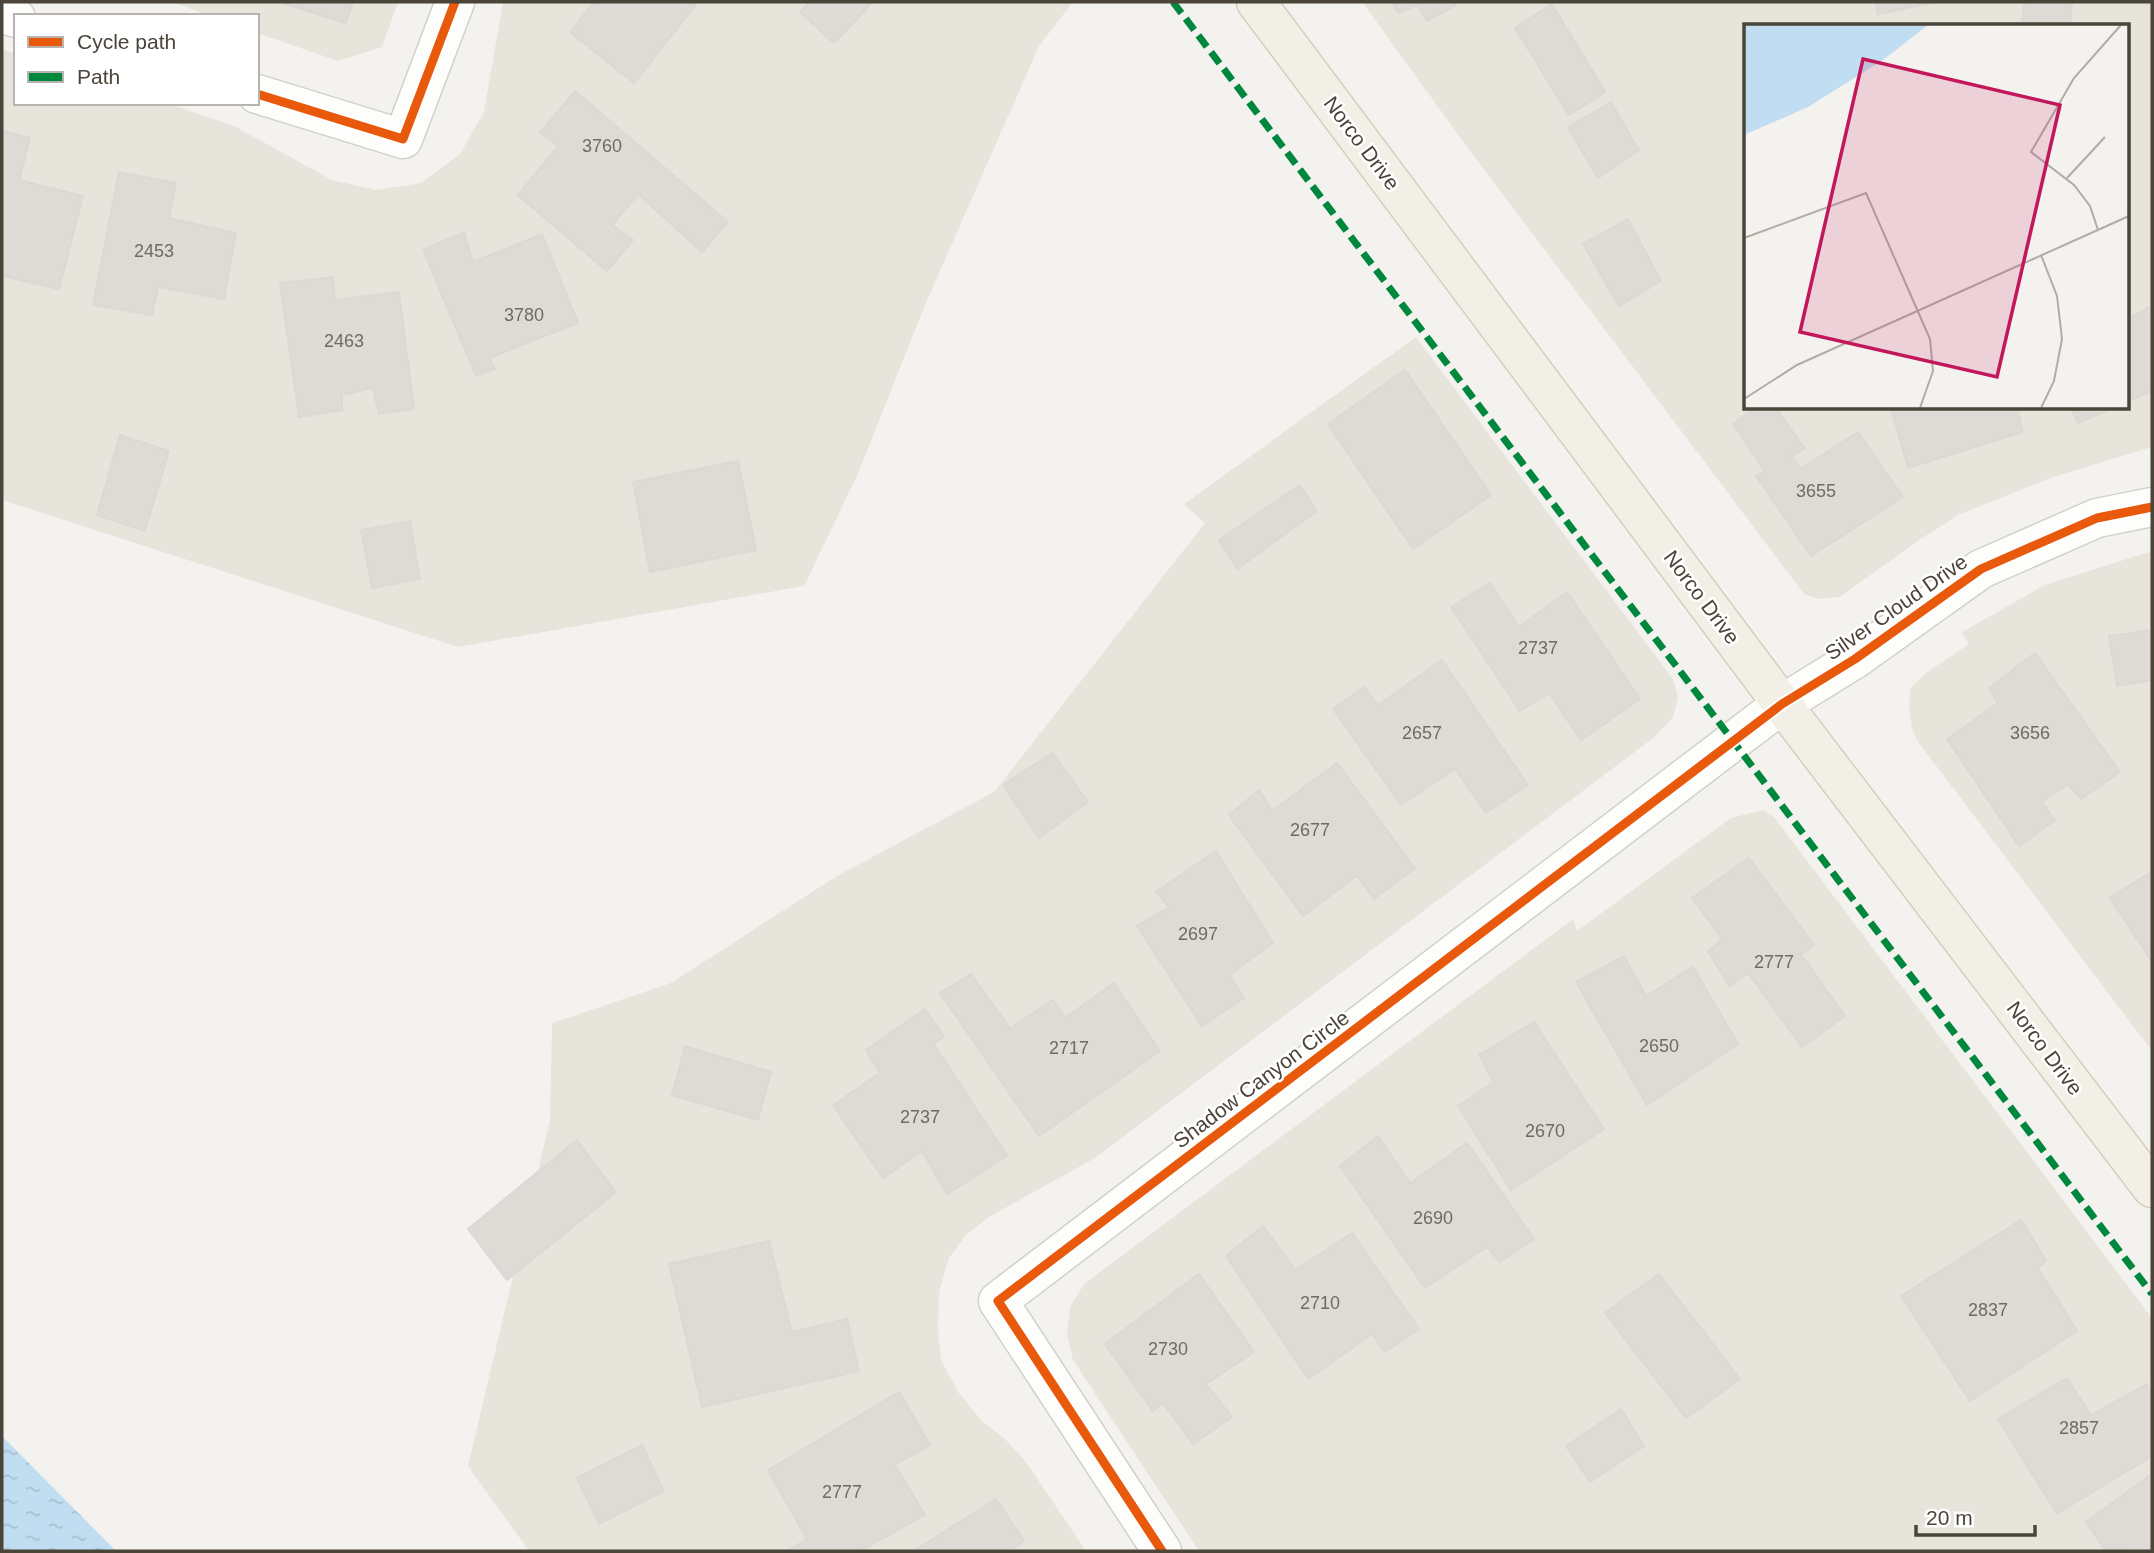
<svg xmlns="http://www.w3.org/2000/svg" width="2154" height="1553" font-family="Arial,sans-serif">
  <defs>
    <pattern id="water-ripples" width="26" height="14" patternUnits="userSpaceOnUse" patternTransform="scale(1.75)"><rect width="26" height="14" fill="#c0ddf1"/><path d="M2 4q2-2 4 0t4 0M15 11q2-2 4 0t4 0" fill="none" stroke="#a6bfcf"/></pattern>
  </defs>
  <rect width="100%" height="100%" fill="#f4f2ee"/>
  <g fill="#e7e4dc" fill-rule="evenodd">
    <path d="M172,2h226l-16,45 -44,14 -81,-28v-17h-47z"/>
    <path d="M503,2h570l-34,44 -114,259 -68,171 -53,110 -346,61 -456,-147v-451l14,5v49h151l67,23 98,54 44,10 45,-7 39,-29 24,-42z"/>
    <path d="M1362,2h790v445l-102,31 -90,36 -41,26 -79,57 -21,2 -15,-5 -342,-454zM1746,26h382v382h-382z"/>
    <path d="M1416,337l257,342 5,18 -5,20 -21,22 -557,419 -106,59 -23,18 -17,23 -10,34 -1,37 3,31 17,32 24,29 23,18 21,23 60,89h-557l-61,-85 82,-346 2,-97 119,-40 166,-107 157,-84 211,-269 -21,-19z"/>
    <path d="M2152,551v500l-233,-308 -7,-14 -3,-24 2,-18 16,-15 42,-28 -7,-12 83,-47z"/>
    <path d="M1763,810l11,7 378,501v233h-953l-126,-191 -6,-26 3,-27 14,-23 489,-365 4,12 154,-113z"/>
  </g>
  <path fill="url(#water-ripples)" d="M2,1436l114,115h-114z"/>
  <g fill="#dedbd6" stroke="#dcd9d4" stroke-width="2">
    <path d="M278,2h75l-7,21z"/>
    <path d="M594,2h104l-64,81 -64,-51z"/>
    <path d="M809,2h64l-39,41 -34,-31z"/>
    <path d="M1392,2h62l2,3 -29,16 -10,-16 -19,8z"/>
    <path d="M1876,2h62l-60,12z"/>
    <path d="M2024,2h48l-2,24 -48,-1z"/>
    <path d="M1552,4l53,88 -36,23 -54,-87z"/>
    <path d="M575,91l153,131 -26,30 -64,-58 -26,31 21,15 -26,31 -89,-76 40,-49 -18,-13z"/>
    <path d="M1611,102l28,48 -41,28 -30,-51z"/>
    <path d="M2,131l28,7 -11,42 64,16 -24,93 -57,-13z"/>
    <path d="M119,172l57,11 -7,35 67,15 -12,66 -66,-12 -6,28 -59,-10z"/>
    <path d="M1628,219l33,62 -42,25 -36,-62z"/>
    <path d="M464,232l9,30 69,-28 36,89 -89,35 6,11 -19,7 -53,-126z"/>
    <path d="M333,277l2,23 64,-8 15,117 -35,5 -6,-26 -31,7v15l-43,7 -19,-134z"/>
    <path d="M2152,306v85l-24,10v-83z"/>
    <path d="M1405,370l86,125 -78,54 -85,-125z"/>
    <path d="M1755,408h21l29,41 -14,7 9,13 58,-37 45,65 -92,59 -55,-80 9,-5 -32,-47z"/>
    <path d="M1891,408h126l6,24 -115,36z"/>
    <path d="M2071,408h42l-35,15z"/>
    <path d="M120,435l49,16 -24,80 -48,-16z"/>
    <path d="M738,461l18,89 -106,22 -17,-90z"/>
    <path d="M1300,485l17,26 -80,58 -18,-29z"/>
    <path d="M410,521l10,58 -48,9 -11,-58z"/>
    <path d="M1490,583l29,44 48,-35 73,107 -59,41 -32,-47 -29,18 -69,-104z"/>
    <path d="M2152,630v50l-35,6 -8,-50z"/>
    <path d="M2035,653l85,119 -39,27 -13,-15 -26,18 13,18 -36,26 -72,-107 51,-36 -9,-15z"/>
    <path d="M1442,660l86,125 -42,28 -31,-44 -54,36 -68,-96 31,-22 14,18z"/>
    <path d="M1052,753l36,49 -49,36 -36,-53z"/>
    <path d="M1337,763l78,105 -41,31 -17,-23 -54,40 -74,-101 30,-25 13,21z"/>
    <path d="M1216,851l57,92 -44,32 15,23 -42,28 -65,-100 32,-19 -13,-15z"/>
    <path d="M1749,858l65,87 -13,9 44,62 -43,31 -54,-74 -18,13 -22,-34 14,-13 -30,-41z"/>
    <path d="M2152,871v91l-42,-64z"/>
    <path d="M1624,956l22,40 47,-29 45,77 -91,61 -71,-123z"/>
    <path d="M971,974l39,54 43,-28 12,18 49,-35 46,68 -121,85 -99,-143z"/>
    <path d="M925,1009l19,28 -11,6 74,113 -60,38 -25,-43 -39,27 -50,-73 47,-32 -14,-23z"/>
    <path d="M1534,1022l70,107 -93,61 -53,-84 36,-24 -15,-27z"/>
    <path d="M685,1046l86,26 -13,48 -86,-25z"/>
    <path d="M1378,1136l32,47 57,-40 67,96 -34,23 -13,-15 -62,41 -85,-122z"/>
    <path d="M577,1140l39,52 -109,88 -39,-51z"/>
    <path d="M2021,1220l25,40 -8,8 39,63 -107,70 -69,-105z"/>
    <path d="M1263,1226l32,44 57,-37 67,96 -34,23 -13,-18 -64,45 -82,-123z"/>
    <path d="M769,1241l23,91 55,-13 12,52 -157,36 -33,-143z"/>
    <path d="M1199,1274l55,78 -48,32 26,33 -39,27 -30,-41 -10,8 -48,-67z"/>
    <path d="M1659,1274l81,105 -54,39 -81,-105z"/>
    <path d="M2067,1378l24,37 56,-31 5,9v63l-95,58 -59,-95z"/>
    <path d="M899,1392l31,53 -35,20 30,50 -65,36h-73l20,-12 -39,-69z"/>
    <path d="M1621,1409l23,37 -54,36 -24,-36z"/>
    <path d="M642,1445l22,46 -65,33 -22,-46z"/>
    <path d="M2152,1474v77h-22l-3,-3 -21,3 -20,-29z"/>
    <path d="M996,1499l28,42 -15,10h-95z"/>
  </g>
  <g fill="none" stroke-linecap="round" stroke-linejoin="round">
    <g stroke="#d2d0cb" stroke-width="41">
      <g id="minor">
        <path d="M2,14l14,4"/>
        <path d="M257,94l146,45 52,-137"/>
        <path d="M1162,1551l-164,-250 784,-597 73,-45 126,-90 116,-51 55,-11"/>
      </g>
    </g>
    <g stroke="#d6cebb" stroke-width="41">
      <path id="major" d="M1256,2l526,702 370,484"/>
    </g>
    <use href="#minor" stroke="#fdfdfc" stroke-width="38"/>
    <use href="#major" stroke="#f2efe6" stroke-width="38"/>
    <path stroke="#00873e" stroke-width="7" stroke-dasharray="14 7" stroke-linecap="butt" d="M1173,2l979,1292"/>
    <g stroke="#fff" stroke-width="13">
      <g id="cycleway">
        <path d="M257,94l146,45 52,-137"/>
        <path d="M1162,1551l-164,-250 784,-597 73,-45 126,-90 116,-51 55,-11"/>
      </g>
    </g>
    <use href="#cycleway" stroke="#e8590c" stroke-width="9"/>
  </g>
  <g text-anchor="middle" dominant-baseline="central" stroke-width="5" stroke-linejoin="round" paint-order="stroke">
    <g font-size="18" fill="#706a61">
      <text x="602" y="146">3760</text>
      <text x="154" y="251">2453</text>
      <text x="524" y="315">3780</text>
      <text x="344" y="341">2463</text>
      <text x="1816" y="491">3655</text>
      <text x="1538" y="648">2737</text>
      <text x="1422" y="733">2657</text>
      <text x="2030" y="733">3656</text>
      <text x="1310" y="830">2677</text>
      <text x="1198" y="934">2697</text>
      <text x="1774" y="962">2777</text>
      <text x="1659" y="1046">2650</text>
      <text x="1069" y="1048">2717</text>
      <text x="920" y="1117">2737</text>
      <text x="1545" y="1131">2670</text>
      <text x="1433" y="1218">2690</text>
      <text x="1320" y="1303">2710</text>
      <text x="1988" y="1310">2837</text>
      <text x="1168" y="1349">2730</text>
      <text x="2079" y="1428">2857</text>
      <text x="842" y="1492">2777</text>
    </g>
    <g font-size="21" fill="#4b4439" stroke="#fff">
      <text transform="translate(1362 143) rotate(53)">Norco Drive</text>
      <text transform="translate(1702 597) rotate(53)">Norco Drive</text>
      <text transform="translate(1896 607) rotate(-35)">Silver Cloud Drive</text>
      <text transform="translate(2045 1048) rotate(53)">Norco Drive</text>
      <text transform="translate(1261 1079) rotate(-37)">Shadow Canyon Circle</text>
    </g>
  </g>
  <g transform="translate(1744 24)">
    <rect width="385" height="385" fill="#f4f2ee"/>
    <path d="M0,1h184l-45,35 -75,47 -64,28z" fill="#c0ddf1"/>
    <path fill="none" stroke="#b0aca6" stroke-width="2" d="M323,154l38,-41M354,206l-8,-24 -16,-21 -43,-33 43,-74 47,-53M0,214l122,-45 64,146 3,32 -13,37M0,375l53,-34 332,-149M297,384l13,-27 8,-42 -5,-43 -16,-41"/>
    <path fill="#c2185b" fill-opacity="0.15" stroke="#c2185b" stroke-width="3.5" d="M119,35l197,46 -63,272 -197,-45z"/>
    <rect width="385" height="385" fill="none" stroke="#4b4439" stroke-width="3.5"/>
  </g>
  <rect width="2154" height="1553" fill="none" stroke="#4b4439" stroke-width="7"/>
  <rect x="14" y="14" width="245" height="91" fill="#ffffff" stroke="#b7b4b0" stroke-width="2"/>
  <rect x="28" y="37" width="35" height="10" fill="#e8590c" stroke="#b7b4b0" stroke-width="2"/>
  <text x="77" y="49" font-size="21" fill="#4b4439">Cycle path</text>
  <rect x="28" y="72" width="35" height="10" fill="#00873e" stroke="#b7b4b0" stroke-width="2"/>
  <text x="77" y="84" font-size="21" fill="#4b4439">Path</text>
  <path d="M1916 1525v10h119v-10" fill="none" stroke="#4b4439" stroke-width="3.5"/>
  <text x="1926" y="1525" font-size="21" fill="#4b4439" stroke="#ffffff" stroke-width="5" paint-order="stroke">20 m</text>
</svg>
